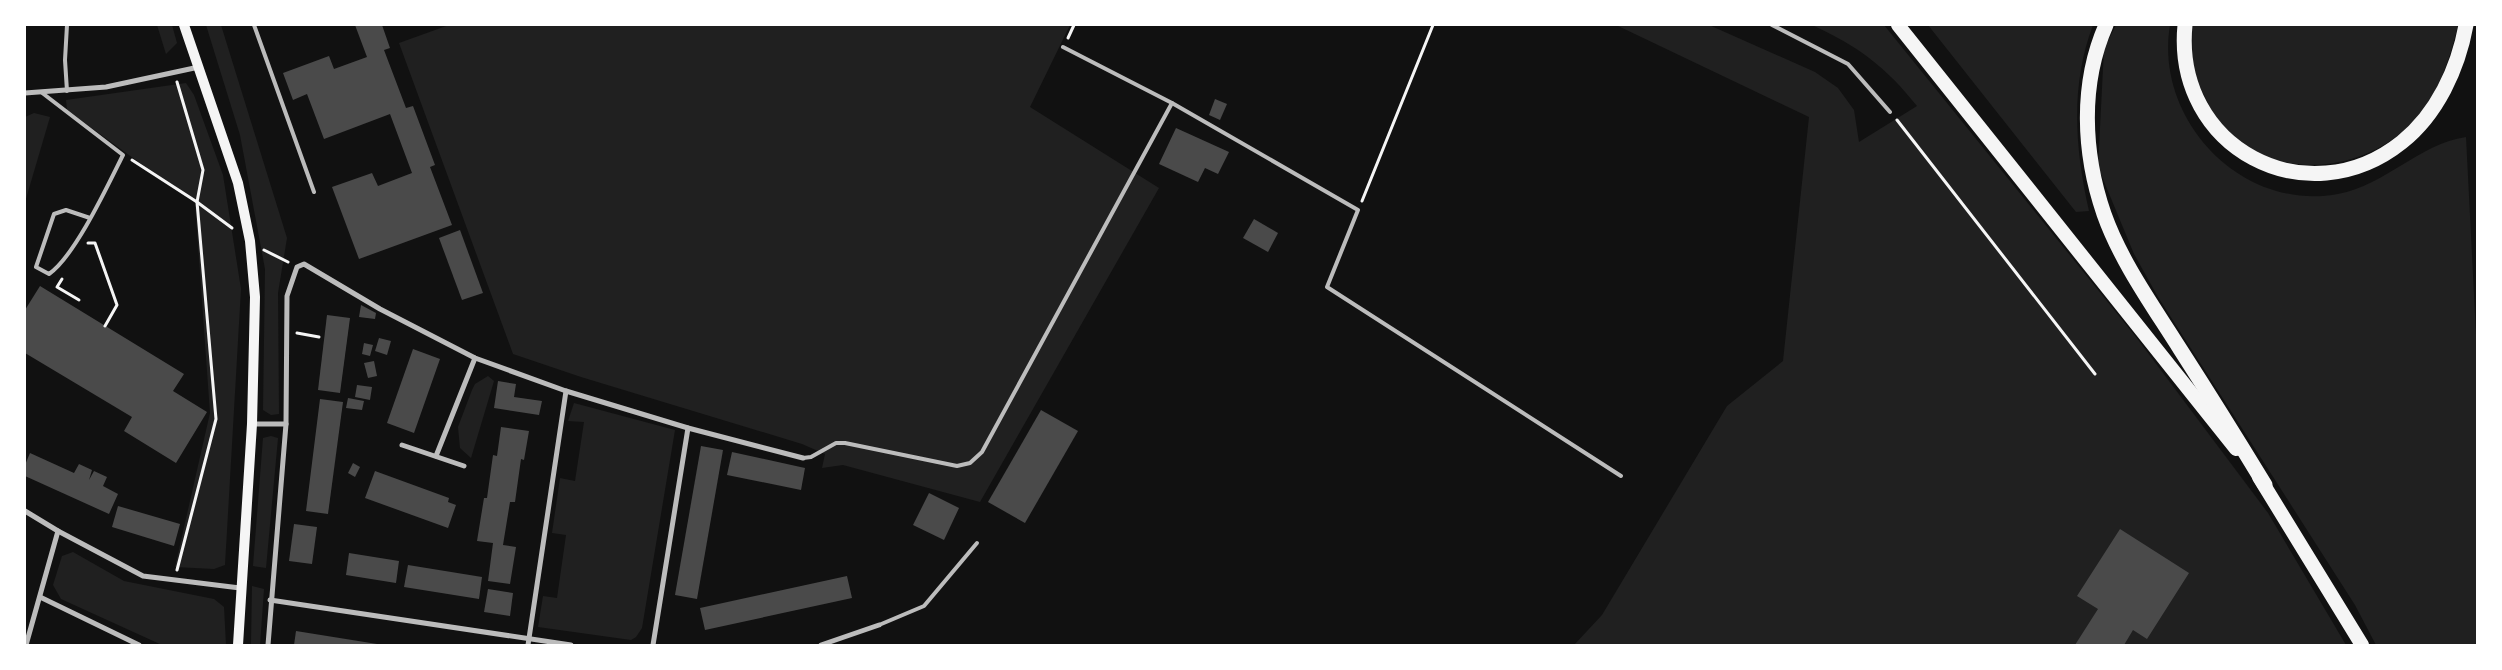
<svg xmlns="http://www.w3.org/2000/svg" width="2502" height="670" font-family="'IBM Plex Sans',sans-serif">
  <rect width="100%" height="100%" fill="#111"/>
  <g fill="#202020">
    <path d="M157,25h15l5,18 -11,11z"/>
    <path d="M206,25h15l66,213 -9,55 1,121 -8,1 -8,-5 2,-141 -25,-134z"/>
    <path d="M449,25h621l-40,82 129,81 -179,314 -137,-37 -21,3 3,-14 -23,-10 -221,-67 -68,-23 -114,-311z"/>
    <path d="M1616,25h93l106,47 23,16 16,22 5,32 58,-36c-31,-39 -59,-60 -105,-81h72l252,312 132,176 78,132h-772l28,-30 125,-209 56,-45 26,-244z"/>
    <path d="M1928,25h165c-23,60 -18,125 -4,186l-13,1z"/>
    <path d="M2116,25h54c-16,95 72,187 168,169 48,-9 81,-50 128,-57l11,217v291h-101l-21,-40 -197,-308 -24,-43 -36,-87 6,-118z"/>
    <path d="M2192,25h266c-9,37 -21,75 -49,101 -60,57 -167,54 -203,-27 -4,-9 -11,-19 -12,-28 -3,-15 -1,-31 -2,-46z"/>
    <path d="M186,83l8,12 29,80 18,114 -16,276 -11,4 -39,-2 35,-154 -15,-210 -128,-93 -1,-10z"/>
    <path d="M34,113l16,4 -25,85v-85z"/>
    <path d="M488,376l6,5 -23,77 -11,-10 -2,-21 14,-37 3,-6z"/>
    <path d="M574,403l101,27 -33,198 -6,9 -5,3 -93,-13 5,-31 14,2 9,-63 -14,-2 8,-55 15,3 9,-59 -16,-1z"/>
    <path d="M271,436l7,2 -12,130 -13,-2 10,-128z"/>
    <path d="M73,552l51,29 90,18 10,8 2,38h-64l-101,-46 -8,-14 9,-29z"/>
    <path d="M252,586l12,3 -4,56h-9z"/>
  </g>
  <g fill="#4a4a4a">
    <path d="M355,25h27l8,23 -6,2 22,58 7,-2 22,59 -5,2 22,58 -93,34 -27,-72 40,-14 6,13 34,-13 -22,-59 -66,25 -17,-45 -14,6 -10,-27 46,-17 5,13 33,-12z"/>
    <path d="M1215,99l12,5 -7,16 -11,-5z"/>
    <path d="M1176,128l53,24 -11,22 -13,-6 -7,14 -39,-18z"/>
    <path d="M1254,219l24,14 -10,19 -25,-14z"/>
    <path d="M460,230l23,63 -21,7 -23,-62z"/>
    <path d="M40,286l144,88 -11,17 34,21 -31,51 -52,-32 8,-14 -107,-64v-43z"/>
    <path d="M361,305l15,8 -1,6 -16,-2z"/>
    <path d="M327,315l23,3 -10,75 -22,-3z"/>
    <path d="M379,338l12,3 -4,14 -12,-4z"/>
    <path d="M364,343l9,2 -3,11 -8,-2z"/>
    <path d="M413,349l27,10 -26,74 -27,-10z"/>
    <path d="M374,361l3,15 -9,2 -4,-15z"/>
    <path d="M498,381l18,3 -2,13 28,4 -3,14 -45,-7z"/>
    <path d="M357,385l15,2 -2,13 -15,-3z"/>
    <path d="M348,398l16,3 -2,9 -16,-2z"/>
    <path d="M320,399l23,3 -15,112 -22,-3z"/>
    <path d="M1041,410l37,21 -53,92 -37,-21z"/>
    <path d="M501,427l28,4 -5,29 -3,-1 -6,43h-5l-7,43 13,2 -6,37 -22,-3 5,-38 -16,-2 7,-43h3l6,-43 4,1z"/>
    <path d="M701,446l22,4 -26,149 -22,-4z"/>
    <path d="M732,452l73,16 -4,22 -74,-15z"/>
    <path d="M30,453l44,20 5,-9 13,6 -3,10 5,-9 13,6 -4,9 15,8 -9,20 -84,-38v-11z"/>
    <path d="M353,463l7,4 -5,10 -7,-4z"/>
    <path d="M375,471l74,27 -1,4 8,3 -8,23 -83,-30z"/>
    <path d="M929,493l30,15 -15,32 -31,-15z"/>
    <path d="M118,506l62,18 -6,22 -62,-19z"/>
    <path d="M294,524l23,3 -5,37 -23,-3z"/>
    <path d="M2120,529l69,44 -42,66 -14,-9 -9,15h-49l23,-36 -21,-13z"/>
    <path d="M349,553l50,8 -3,22 -50,-8z"/>
    <path d="M408,565l74,12 -3,22 -75,-12z"/>
    <path d="M847,576l5,22 -147,32 -5,-22z"/>
    <path d="M488,589l25,4 -3,23 -26,-4z"/>
    <path d="M296,631l81,13v1h-83z"/>
  </g>
  <g fill="none" stroke-linecap="round" stroke-linejoin="round">
    <g stroke="#f5f5f5" stroke-width="3">
      <path d="M1068,38l6,-13"/>
      <path d="M177,82l26,88 -6,32 19,217 -39,151"/>
      <path d="M1897,120l198,254"/>
      <path d="M132,160l65,42 35,26"/>
      <path d="M1362,201l71,-176"/>
      <path d="M88,243h7l22,62 -12,21"/>
      <path d="M264,250l24,12"/>
      <path d="M62,279l-5,8 22,13"/>
      <path d="M297,333l22,4"/>
    </g>
    <g stroke="#bcbcbc" stroke-width="4">
      <path d="M254,25l60,167"/>
      <path d="M1772,25l76,39 42,48"/>
      <path d="M1063,47l109,56 186,107 -31,77 294,189"/>
      <path d="M67,91l-2,-31 2,-35"/>
      <path d="M41,92l82,63c-15,30 -48,101 -74,119l-13,-7 18,-53 12,-4 24,8"/>
      <path d="M803,458l8,-1 25,-14h9l112,23 13,-3 12,-11 190,-349"/>
      <path d="M879,625l45,-19 53,-63"/>
    </g>
    <g stroke="#bcbcbc" stroke-width="5">
      <path d="M25,93l81,-6 93,-20"/>
      <path d="M252,424h34"/>
      <path d="M402,445l62,21"/>
      <path d="M436,456l39,-98"/>
      <path d="M25,511l33,20 85,45 97,12"/>
      <path d="M40,597l99,48"/>
      <path d="M270,600l301,45"/>
      <path d="M26,645l32,-114"/>
      <path d="M268,645l18,-221 1,-128 10,-29 7,-3 76,45 95,49 91,33 122,37 115,30"/>
      <path d="M528,645l38,-254"/>
      <path d="M653,645l35,-217"/>
      <path d="M821,645l58,-20"/>
    </g>
    <path stroke="#f5f5f5" stroke-width="10" d="M184,25l54,158 12,58 5,56 -3,127 -14,221"/>
    <g stroke="#f5f5f5" stroke-width="14">
      <path d="M1898,25l338,424"/>
      <path d="M2259,477l103,168"/>
    </g>
    <g stroke="#f5f5f5" stroke-width="15">
      <path d="M2106,25c-26,59 -23,128 -2,189 17,48 49,92 76,135 29,45 57,90 85,136"/>
      <path d="M2185,25c-12,123 122,193 217,117 35,-28 56,-73 64,-117"/>
    </g>
  </g>
  <rect width="2502" height="670" fill="none" stroke="#ffffff" stroke-width="52"/>
</svg>
